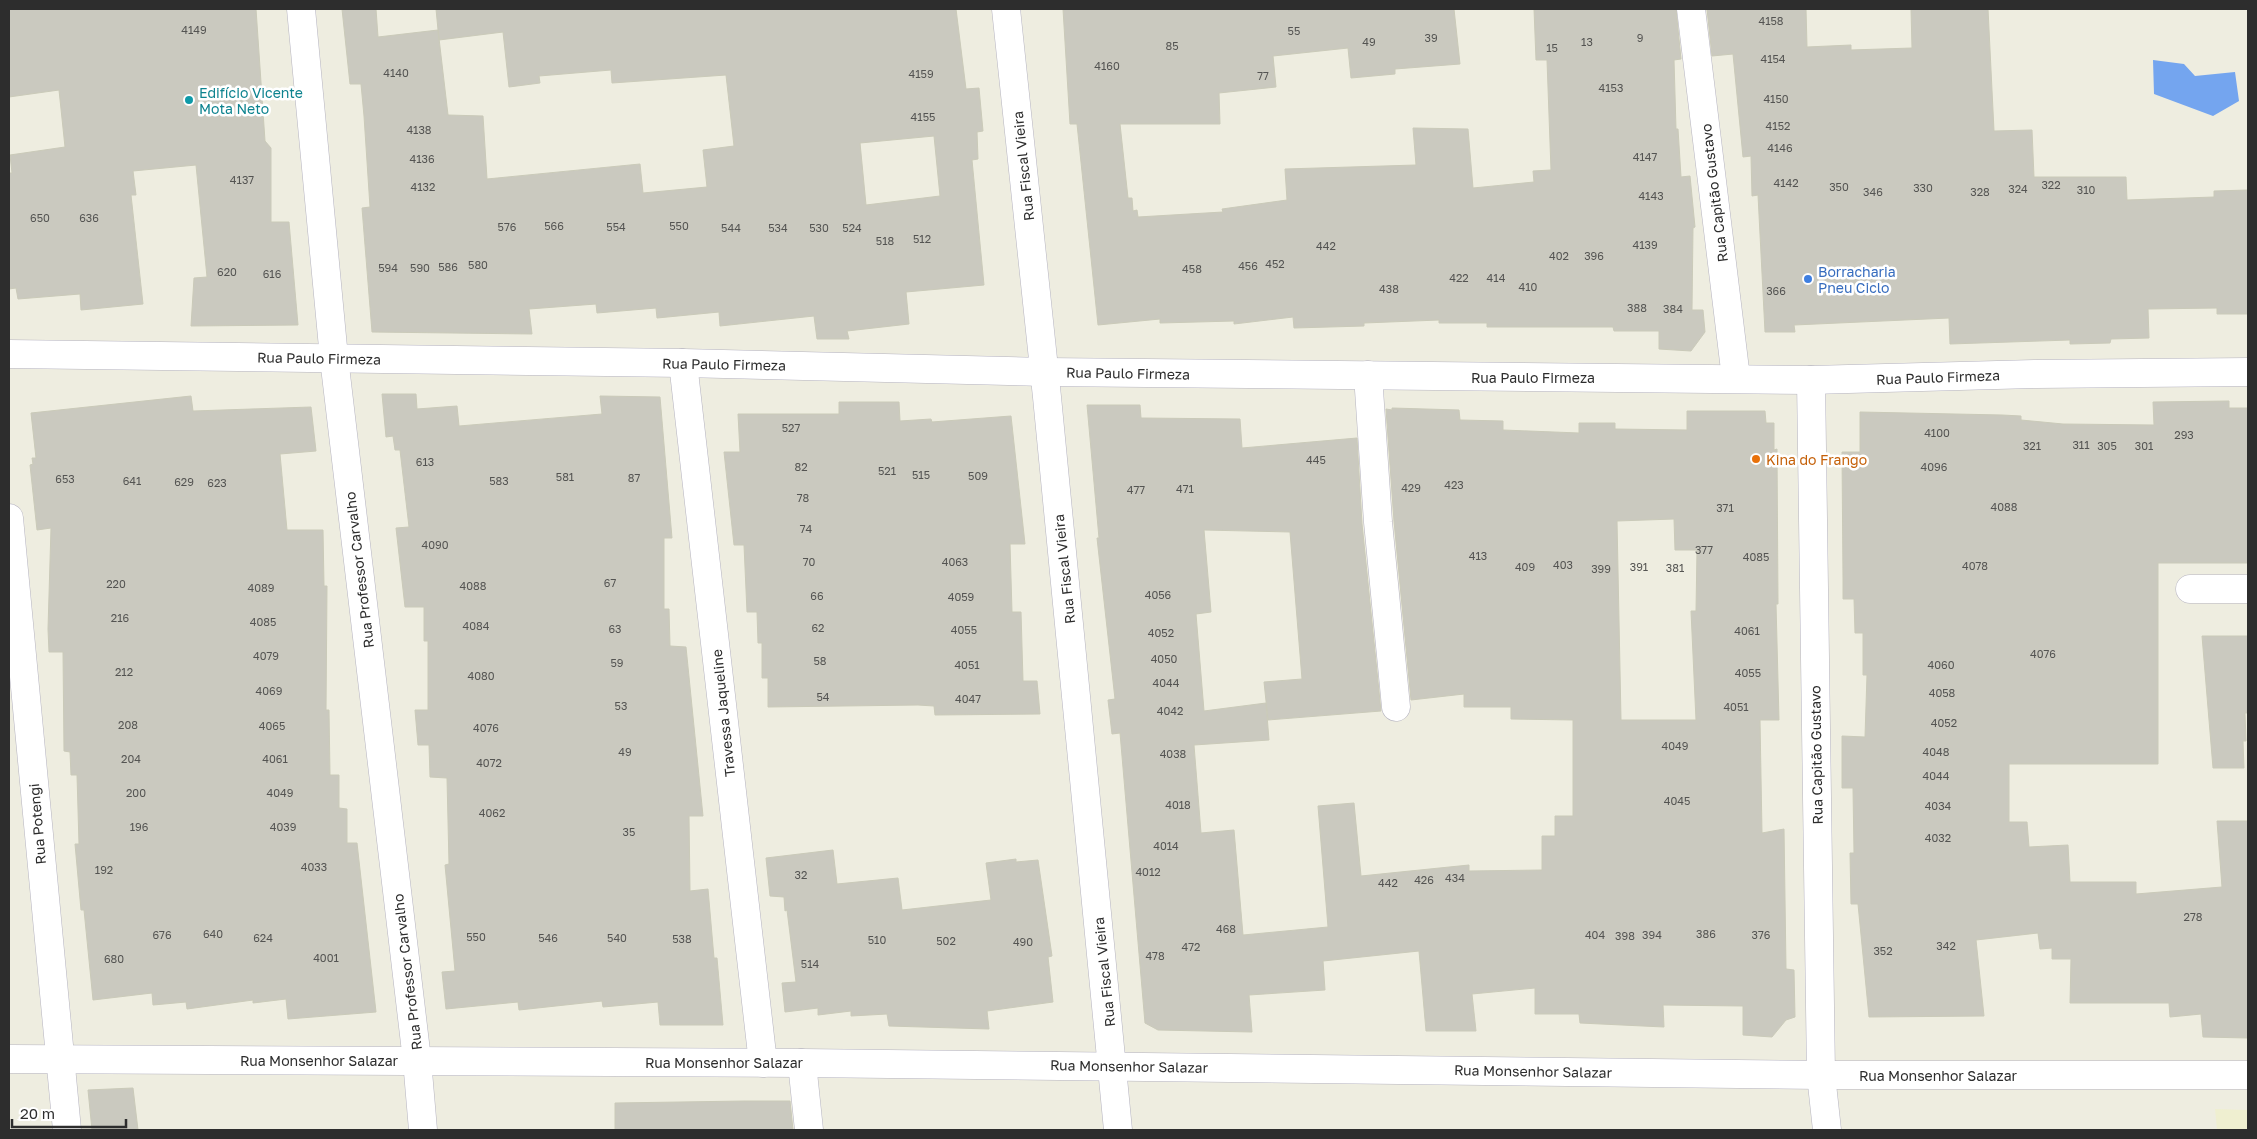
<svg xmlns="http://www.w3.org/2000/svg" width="2257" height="1139" font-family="'Golos Text',sans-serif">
  <rect width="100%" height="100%" fill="#eeede0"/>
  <path fill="#efefd0" d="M2215,1109l33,1v20h-31z"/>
  <path fill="#74a5ef" d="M2153,60l31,4 11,12 40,-4 4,29 -26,15 -59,-22z"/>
  <g fill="#cac9bf" stroke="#cacab9" fill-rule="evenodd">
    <path d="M9,9h247l9,132 6,7v74h18l9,103 -107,1 3,-48 13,-1 -11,-112 -63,6 3,24h-5l12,109 -62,6 -1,-16 -62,5 -2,-11 -7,1v-116h3l-2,-18 55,-8 -6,-57 -50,7z"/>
    <path d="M342,9h34l2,28 60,-7 10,85 35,1 4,63 153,-15 3,29 64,-6 -4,-37 31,-4 -8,-71 -114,8 -1,-13 -72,6 1,7 -31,4 -6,-55 -64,8 -3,-31h520l10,80 13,-1 4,43 -6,1 1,27 -6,1 12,125 -78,7 3,32 -62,7 2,8h-32l-3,-23 -94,10 -1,-14 -62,6 -1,-10 -59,5 -1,-9 -67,5 3,25 -160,-2 -10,-124 8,-1 -6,-91 -3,-32h-11zM934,136l6,60 -74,9 -6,-62z"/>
    <path d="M1063,9h391l6,55 -65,5v5l-44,4 -3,-30 -75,8 3,31 -57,6 1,31h-100l8,74h4l1,13 4,-1 1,7 85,-5 -1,-3 65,-9 -2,-31 131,-4 -3,-37 55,1 5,59 61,-6 -1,-11 18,-1 -4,-110h-11l-2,-51h142l5,50 -7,1 2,69h2l3,48 9,-1 5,51 -2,1 -1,82h11l2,22 -14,19 -32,-2v-18h-45l-1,-4h-126v-4h-48v-3l-75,3v3l-70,2 -1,-11 -59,7v-3l-74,2v-4l-62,6 -21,-201h-7z"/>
    <path d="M1707,9h99l1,38 44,-2v5l61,-2 -1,-39h77l6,122 38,-1 2,47h92l1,23 87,-3v-6l34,-1v124h-31v-6l-69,1 1,29 -38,1 -1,4 -40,1v-4l-120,4 -1,-26 -155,7 1,7h-30l-7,-137 -6,1 -1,-40 -8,1 -10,-103 -21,2z"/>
    <path d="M382,394h34l1,15 40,-3 2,20 143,-12 -2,-18 60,1 12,141h-8v71h5l1,37 16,1 17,169h-14l1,75 18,-2 6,69h3l6,67h-63l-2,-23 -55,5 -1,-6 -83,9 -1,-8 -72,7 -4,-37 13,-1 -10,-106 4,-1 -2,-86 -17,-1 -1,-32h-11l-3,-35h13v-69h-4v-34h-19l-9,-79 13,-1 -9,-77h-5l-2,-14 -7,1z"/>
    <path d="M191,396l2,15 118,-4 5,44 -36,3 7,76h36l1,56h3l-1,124h3l1,65h9v33l8,1v34h10l19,169 -88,7 -2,-20 -33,4v-3l-66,9 -1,-7 -33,3 -1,-12 -59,7 -9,-90h-3l-6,-66h4l-2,-69h-6l-1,-23 -6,-1 -1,-99h-14l-1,-23 3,-101 -14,2 -7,-65 3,-1 -1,-6h4l-5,-45z"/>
    <path d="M2229,401v7h19v155h-90v201h-149v58h18l2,25 39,-2 2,37h66v12l86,-7 -5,-66h31v217l-45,-1 -2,-23 -31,3 -1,-14h-99l1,-44h-19v-11l-12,1 -2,-16 -62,7 8,76 -115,1 -11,-113h-7l-1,-51h4l-1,-65h-11v-52l23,1 2,-62h-4v-42h-8l-1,-34h-11v-20l-1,-127h18v-40l142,3 19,1v4l42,4 91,1 -1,-23z"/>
    <path d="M839,402h60l1,19 31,-2 1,3 79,-6 14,128h-15l2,68h9l2,69h14l3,33 -105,1 -1,-9 -16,-1 -150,2v-29h-6v-35h-4l-1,-31h-10l-3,-67h-10l-10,-93h16l-2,-38h101z"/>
    <path d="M1087,405h53l1,13 99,1 2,29 115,-10 5,86 19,187 -113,9 -4,-38 38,-3 -12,-147 -86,-2 7,82 -15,2 8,97 62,-8 3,37 -75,5 7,88 33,-3 9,105 85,-8 -10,-121 36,-3 7,73 108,-11v6l73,-1v-34h13v-20h18v-96l-62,-1v-12h-47v-13l-53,6 -17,-179 -8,-112 6,1v-2l67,2 1,10 43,1v9l76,3v-10h36v6l72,1v-19h78l1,12h8v27l3,-1 1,155h-2l3,116h-19l2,113 22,-4 2,140 8,1 1,47 -9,3 -14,17 -29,-2v-29l-80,-1 1,22 -84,-4 -1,-9h-44v-26l-63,6 4,37h-50l-7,-80 -96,10 2,29 -76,5 3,37 -94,-2 -13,-7 -25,-290 -8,1 -4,-34 7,-1 -18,-161h2zM1674,519l1,31h22l-1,61h-5l5,109h-75l-4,-199z"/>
    <path d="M2202,636h46v77h-3l1,28h-3l1,27h-31z"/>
    <path d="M833,850l4,34 61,-6 4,32 89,-10 -5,-37 30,-4v3l22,-2 14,96 -4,1 5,45 -66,9 2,18 -100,-3 -2,-12 -36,2v-5l-33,4v-7l-33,4 -3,-29 14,-1 -9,-72 -2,1 -1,-14 -14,-1 -4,-38z"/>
    <path d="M133,1088l5,42h-46l-4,-40z"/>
    <path d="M745,1101h45l3,29h-178v-27z"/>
  </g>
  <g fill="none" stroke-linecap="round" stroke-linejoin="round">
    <g stroke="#b5b3c0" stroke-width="29">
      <g id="minor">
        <path d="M301,9l33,349 83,702 6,70"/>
        <path d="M1006,9l41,388 71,733"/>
        <path d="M1691,9l45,369"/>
        <path d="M9,354l674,9 362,9 766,8 225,-6 212,-2"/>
        <path d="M683,363l80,700"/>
        <path d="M1368,375l10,147 18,185"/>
        <path d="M1811,380l10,695 6,55"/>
        <path d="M9,518l58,612"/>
        <path d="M2190,589h58"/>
        <path d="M9,1059l793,4 1019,12h427"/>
        <path d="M802,1063l7,67"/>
      </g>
    </g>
    <use href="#minor" stroke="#fff" stroke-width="28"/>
  </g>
  <circle fill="#0f9aa8" stroke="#fff" stroke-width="2" cx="189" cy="100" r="5"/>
  <circle fill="#3f7fe0" stroke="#fff" stroke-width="2" cx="1808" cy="279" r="5"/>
  <circle fill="#e8710a" stroke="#fff" stroke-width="2" cx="1756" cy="459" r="5"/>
  <g text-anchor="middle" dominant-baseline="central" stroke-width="5" stroke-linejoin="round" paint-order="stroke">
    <g font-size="11" fill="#545452">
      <text x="1771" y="20">4158</text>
      <text x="194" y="29">4149</text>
      <text x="1294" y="30">55</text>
      <text x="1431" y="37">39</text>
      <text x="1640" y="37">9</text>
      <text x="1369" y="41">49</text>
      <text x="1587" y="41">13</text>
      <text x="1172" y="45">85</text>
      <text x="1552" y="47">15</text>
      <text x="1773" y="58">4154</text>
      <text x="1107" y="65">4160</text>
      <text x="396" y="72">4140</text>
      <text x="921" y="73">4159</text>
      <text x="1263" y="75">77</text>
      <text x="1611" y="87">4153</text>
      <text x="1776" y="98">4150</text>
      <text x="923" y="116">4155</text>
      <text x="1778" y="125">4152</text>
      <text x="419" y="129">4138</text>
      <text x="1780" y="147">4146</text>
      <text x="1645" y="156">4147</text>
      <text x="422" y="158">4136</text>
      <text x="242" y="179">4137</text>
      <text x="1786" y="182">4142</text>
      <text x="2051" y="184">322</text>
      <text x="423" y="186">4132</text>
      <text x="1839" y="186">350</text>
      <text x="1923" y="187">330</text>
      <text x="2018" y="188">324</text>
      <text x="2086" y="189">310</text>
      <text x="1873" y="191">346</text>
      <text x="1980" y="191">328</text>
      <text x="1651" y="195">4143</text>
      <text x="40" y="217">650</text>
      <text x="89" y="217">636</text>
      <text x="554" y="225">566</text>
      <text x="679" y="225">550</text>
      <text x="507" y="226">576</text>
      <text x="616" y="226">554</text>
      <text x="731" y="227">544</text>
      <text x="778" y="227">534</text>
      <text x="819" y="227">530</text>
      <text x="852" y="227">524</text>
      <text x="922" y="238">512</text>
      <text x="885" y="240">518</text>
      <text x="1645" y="244">4139</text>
      <text x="1326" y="245">442</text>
      <text x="1559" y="255">402</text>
      <text x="1594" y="255">396</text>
      <text x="1275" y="263">452</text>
      <text x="478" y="264">580</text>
      <text x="1248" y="265">456</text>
      <text x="448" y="266">586</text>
      <text x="388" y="267">594</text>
      <text x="420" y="267">590</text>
      <text x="1192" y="268">458</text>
      <text x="227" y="271">620</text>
      <text x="272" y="273">616</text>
      <text x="1459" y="277">422</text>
      <text x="1496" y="277">414</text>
      <text x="1528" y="286">410</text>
      <text x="1389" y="288">438</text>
      <text x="1776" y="290">366</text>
      <text x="1637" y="307">388</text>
      <text x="1673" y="308">384</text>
      <text x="791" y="427">527</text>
      <text x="1937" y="432">4100</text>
      <text x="2184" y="434">293</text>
      <text x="2081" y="444">311</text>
      <text x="2032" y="445">321</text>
      <text x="2107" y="445">305</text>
      <text x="2144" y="445">301</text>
      <text x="1316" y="459">445</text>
      <text x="425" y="461">613</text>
      <text x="801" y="466">82</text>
      <text x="1934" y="466">4096</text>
      <text x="887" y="470">521</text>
      <text x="921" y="474">515</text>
      <text x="978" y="475">509</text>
      <text x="565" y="476">581</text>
      <text x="634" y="477">87</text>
      <text x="65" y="478">653</text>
      <text x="132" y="480">641</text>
      <text x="499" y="480">583</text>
      <text x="184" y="481">629</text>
      <text x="217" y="482">623</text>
      <text x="1454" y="484">423</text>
      <text x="1411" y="487">429</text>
      <text x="1185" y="488">471</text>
      <text x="1136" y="489">477</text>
      <text x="803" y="497">78</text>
      <text x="2004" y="506">4088</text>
      <text x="1725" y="507">371</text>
      <text x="806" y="528">74</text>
      <text x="435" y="544">4090</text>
      <text x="1704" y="549">377</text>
      <text x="1478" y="555">413</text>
      <text x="1756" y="556">4085</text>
      <text x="809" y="561">70</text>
      <text x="955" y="561">4063</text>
      <text x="1563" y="564">403</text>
      <text x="1975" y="565">4078</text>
      <text x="1525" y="566">409</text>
      <text x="1639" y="566">391</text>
      <text x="1675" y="567">381</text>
      <text x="1601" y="568">399</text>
      <text x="610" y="582">67</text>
      <text x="116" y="583">220</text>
      <text x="473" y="585">4088</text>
      <text x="261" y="587">4089</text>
      <text x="1158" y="594">4056</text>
      <text x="817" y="595">66</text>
      <text x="961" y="596">4059</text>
      <text x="120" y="617">216</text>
      <text x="263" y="621">4085</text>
      <text x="476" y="625">4084</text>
      <text x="818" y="627">62</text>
      <text x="615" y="628">63</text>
      <text x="964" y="629">4055</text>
      <text x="1747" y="630">4061</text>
      <text x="1161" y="632">4052</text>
      <text x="2043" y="653">4076</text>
      <text x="266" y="655">4079</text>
      <text x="1164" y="658">4050</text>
      <text x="820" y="660">58</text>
      <text x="617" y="662">59</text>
      <text x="967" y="664">4051</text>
      <text x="1941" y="664">4060</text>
      <text x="124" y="671">212</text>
      <text x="1748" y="672">4055</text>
      <text x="481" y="675">4080</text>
      <text x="1166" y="682">4044</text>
      <text x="269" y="690">4069</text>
      <text x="1942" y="692">4058</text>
      <text x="823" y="696">54</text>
      <text x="968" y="698">4047</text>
      <text x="621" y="705">53</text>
      <text x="1736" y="706">4051</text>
      <text x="1170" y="710">4042</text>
      <text x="1944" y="722">4052</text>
      <text x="128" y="724">208</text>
      <text x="272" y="725">4065</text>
      <text x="486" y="727">4076</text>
      <text x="1675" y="745">4049</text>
      <text x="625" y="751">49</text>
      <text x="1936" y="751">4048</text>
      <text x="1173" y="753">4038</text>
      <text x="131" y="758">204</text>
      <text x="275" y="758">4061</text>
      <text x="489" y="762">4072</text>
      <text x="1936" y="775">4044</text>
      <text x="136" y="792">200</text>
      <text x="280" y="792">4049</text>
      <text x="1677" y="800">4045</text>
      <text x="1178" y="804">4018</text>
      <text x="1938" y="805">4034</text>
      <text x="492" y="812">4062</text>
      <text x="139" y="826">196</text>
      <text x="283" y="826">4039</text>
      <text x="629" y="831">35</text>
      <text x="1938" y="837">4032</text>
      <text x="1166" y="845">4014</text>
      <text x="314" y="866">4033</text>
      <text x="104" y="869">192</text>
      <text x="1148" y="871">4012</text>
      <text x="801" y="874">32</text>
      <text x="1455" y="877">434</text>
      <text x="1424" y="879">426</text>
      <text x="1388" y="882">442</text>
      <text x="2193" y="916">278</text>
      <text x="1226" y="928">468</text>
      <text x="213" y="933">640</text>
      <text x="1706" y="933">386</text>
      <text x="162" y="934">676</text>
      <text x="1595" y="934">404</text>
      <text x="1652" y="934">394</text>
      <text x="1761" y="934">376</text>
      <text x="1625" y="935">398</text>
      <text x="476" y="936">550</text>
      <text x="263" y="937">624</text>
      <text x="548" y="937">546</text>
      <text x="617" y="937">540</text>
      <text x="682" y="938">538</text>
      <text x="877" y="939">510</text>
      <text x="946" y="940">502</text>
      <text x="1023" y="941">490</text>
      <text x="1946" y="945">342</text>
      <text x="1191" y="946">472</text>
      <text x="1883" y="950">352</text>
      <text x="1155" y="955">478</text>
      <text x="326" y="957">4001</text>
      <text x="114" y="958">680</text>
      <text x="810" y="963">514</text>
    </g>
    <g font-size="14" fill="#0d838f" stroke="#fff" text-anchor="start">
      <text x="199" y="92">Edifício Vicente<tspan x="199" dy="16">Mota Neto</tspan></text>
    </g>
    <g font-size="14" fill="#2d2d2d" stroke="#fff">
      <text transform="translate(1023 166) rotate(-96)">Rua Fiscal Vieira</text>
      <text transform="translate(1714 193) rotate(-97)">Rua Capitão Gustavo</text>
      <text transform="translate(319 358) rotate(1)">Rua Paulo Firmeza</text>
      <text transform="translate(724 364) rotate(1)">Rua Paulo Firmeza</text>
      <text transform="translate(1128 373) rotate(1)">Rua Paulo Firmeza</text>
      <text x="1533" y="377">Rua Paulo Firmeza</text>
      <text transform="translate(1938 377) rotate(-2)">Rua Paulo Firmeza</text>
      <text transform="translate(1064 569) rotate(-96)">Rua Fiscal Vieira</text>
      <text transform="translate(359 570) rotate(-97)">Rua Professor Carvalho</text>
      <text transform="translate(723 713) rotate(-96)">Travessa Jaqueline</text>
      <text transform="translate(1816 755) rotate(-91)">Rua Capitão Gustavo</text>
      <text transform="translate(37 824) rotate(-95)">Rua Potengi</text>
      <text transform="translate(407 972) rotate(-97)">Rua Professor Carvalho</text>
      <text transform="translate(1104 972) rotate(-96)">Rua Fiscal Vieira</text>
      <text x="319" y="1060">Rua Monsenhor Salazar</text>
      <text x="724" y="1062">Rua Monsenhor Salazar</text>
      <text transform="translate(1129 1066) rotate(1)">Rua Monsenhor Salazar</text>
      <text transform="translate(1533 1071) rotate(1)">Rua Monsenhor Salazar</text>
      <text x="1938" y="1075">Rua Monsenhor Salazar</text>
    </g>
    <g font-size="14" fill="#366cbe" stroke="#fff" text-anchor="start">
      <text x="1818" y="271">Borracharia<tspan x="1818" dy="16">Pneu Ciclo</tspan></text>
    </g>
    <g font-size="14" fill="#c56008" stroke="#fff" text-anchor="start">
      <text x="1766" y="459">Kina do Frango</text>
    </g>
  </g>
  <rect width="2257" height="1139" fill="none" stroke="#2d2d2d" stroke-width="20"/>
  <path d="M12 1119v8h114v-8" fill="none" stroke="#2d2d2d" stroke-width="2.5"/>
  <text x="20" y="1119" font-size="15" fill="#2d2d2d" stroke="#ffffff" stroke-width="4" paint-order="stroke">20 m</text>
</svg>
